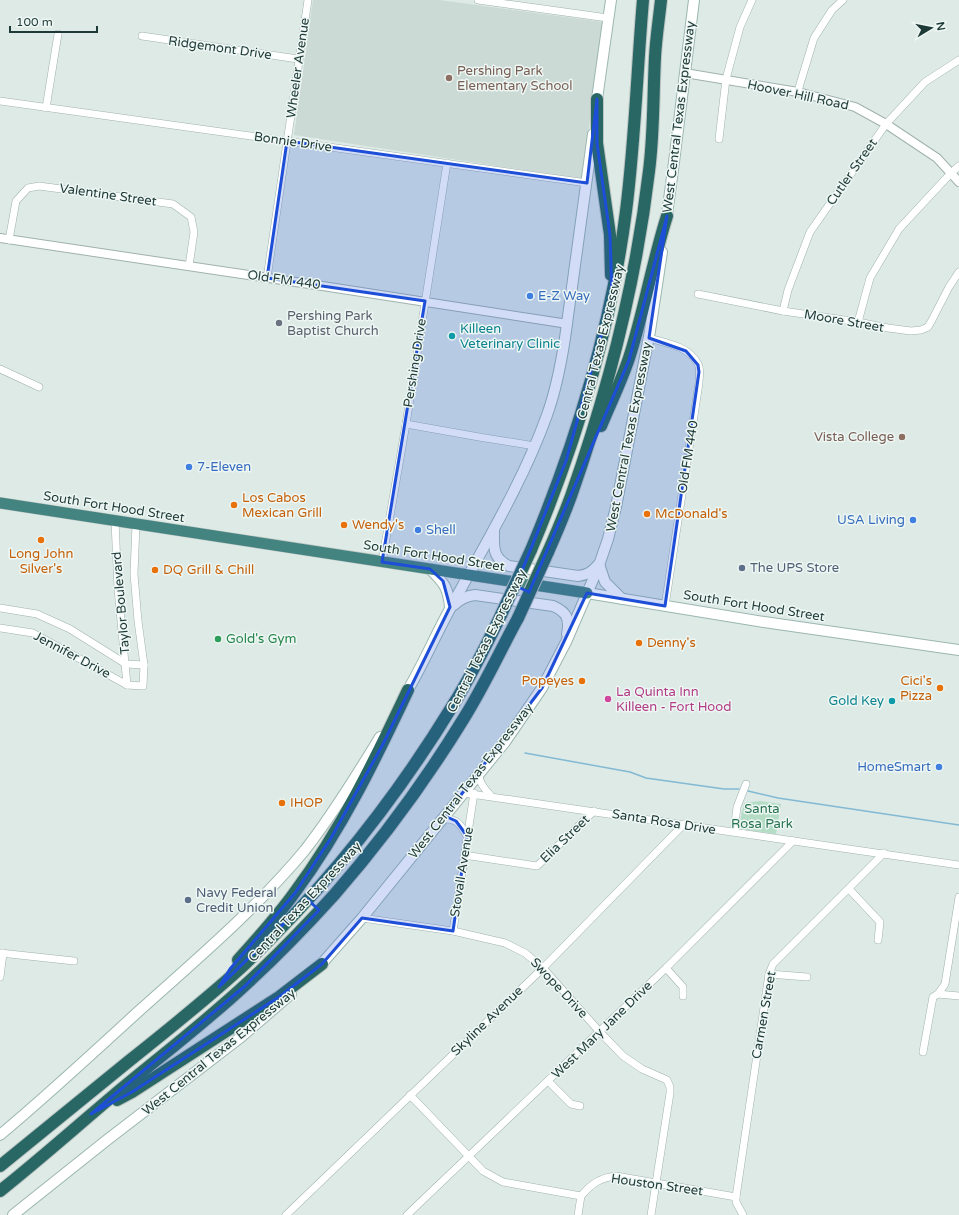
<svg xmlns="http://www.w3.org/2000/svg" width="959" height="1215" font-family="'Varela Round',sans-serif">
  <rect width="100%" height="100%" fill="#ddeae6"/>
  <path fill="#cbdad5" d="M313,0h126l164,22 -21,157 -288,-44z"/>
  <path fill="#b5ddc6" d="M760,801l21,3 -5,30 -35,-5 -2,-3 5,-23z"/>
  <g fill="none" stroke-linecap="round" stroke-linejoin="round">
    <g stroke="#82b9d3" stroke-width="1.5">
      <path d="M525,753l105,19 16,6 78,11h15"/>
      <path d="M748,791l30,7 181,27"/>
    </g>
    <g stroke="#a0b2ae" stroke-width="8">
      <g id="minor">
        <path d="M478,0l130,18"/>
        <path d="M142,36l156,23"/>
        <path d="M798,92l2,-8 14,-46 18,-28 11,-10"/>
        <path d="M0,101l587,82"/>
        <path d="M46,108l12,-74"/>
        <path d="M719,139l7,-60 14,-52 12,-27"/>
        <path d="M9,240l7,-39 12,-13 11,-2 134,18 18,13 3,15 -5,34"/>
        <path d="M267,278l41,-278"/>
        <path d="M698,294l85,17 75,11 30,6 23,3 10,-1 7,-3 4,-7 17,-33 10,-15"/>
        <path d="M783,311l5,-21 22,-58 76,-108 39,-42 34,-22"/>
        <path d="M858,322l12,-44 29,-49 52,-56 8,-7"/>
        <path d="M649,338c17,5 40,8 49,26 3,5 1,13 1,19l-34,223"/>
        <path d="M0,369l39,18"/>
        <path d="M406,424l73,13 56,9"/>
        <path d="M115,521l3,68 9,96"/>
        <path d="M382,562l24,-138 41,-261"/>
        <path d="M0,608l37,6 33,15 56,35 18,1"/>
        <path d="M0,628l33,5 94,52 16,1 1,-21 -6,-44 -4,-47 2,-50"/>
        <path d="M479,774c0,9 6,15 12,22"/>
        <path d="M464,793l495,72"/>
        <path d="M443,819c14,-1 18,6 24,17"/>
        <path d="M734,832l3,-25 9,-23"/>
        <path d="M464,855l73,11 57,-55"/>
        <path d="M849,889l31,33 -2,18"/>
        <path d="M362,918l91,13 52,12 20,10 18,15 56,63 24,25 19,13 25,11 3,7v6l-19,122"/>
        <path d="M453,931l21,-138"/>
        <path d="M0,953l74,8"/>
        <path d="M666,968l17,19v9"/>
        <path d="M769,974l38,3"/>
        <path d="M0,977l3,-24"/>
        <path d="M938,994l21,2"/>
        <path d="M923,1052l10,-55 5,-3 7,-10 14,-87"/>
        <path d="M548,1081l23,23 9,2"/>
        <path d="M410,1095l73,76 20,11 78,14"/>
        <path d="M581,1196c11,-13 19,-18 35,-20l120,21v5l7,13"/>
        <path d="M736,1197l33,-223 4,-10 111,-111"/>
        <path d="M286,1215l257,-247 141,-144"/>
        <path d="M407,1215l259,-247 127,-127"/>
        <path d="M578,1215l3,-19"/>
      </g>
    </g>
    <g stroke="#a0b2ae" stroke-width="10">
      <g id="tertiary">
        <path d="M685,73l113,19 57,15 31,17 51,34 22,24"/>
        <path d="M0,238l329,49 239,37"/>
      </g>
    </g>
    <g stroke="#9cb6b1" stroke-width="12">
      <g id="secondary">
        <path d="M596,106l15,-106"/>
        <path d="M666,222l8,-60 20,-162"/>
        <path d="M494,530c0,17 -2,28 15,36l69,10c9,-1 14,-4 20,-11"/>
        <path d="M599,564l6,18 17,17"/>
        <path d="M430,569c14,14 18,18 20,38"/>
        <path d="M587,593l177,29 195,28"/>
        <path d="M454,605c6,-6 12,-9 21,-10l78,11c14,6 17,13 14,28"/>
        <path d="M405,695c17,-28 30,-59 46,-88 34,-63 72,-125 96,-192 9,-25 14,-51 18,-77l28,-204"/>
        <path d="M317,969l45,-51 143,-176 37,-54 24,-46 32,-74 10,-29 8,-32 34,-176 12,-79"/>
        <path d="M0,1135c48,-40 94,-83 140,-125 57,-51 116,-101 165,-160 28,-36 52,-75 75,-113"/>
        <path d="M13,1215l94,-75 134,-103 50,-43"/>
      </g>
    </g>
    <g stroke="#bcc4c3" stroke-width="12">
      <path id="trunk" d="M0,503l587,90"/>
    </g>
    <g stroke="#bcc4c3" stroke-width="14">
      <g id="motorway">
        <path d="M597,99v44l13,92 1,40"/>
        <path d="M601,426c9,-22 20,-44 28,-68 15,-46 23,-95 38,-142"/>
        <path d="M531,550c46,-109 80,-223 95,-339 9,-70 11,-141 17,-211"/>
        <path d="M548,552c8,-18 16,-37 23,-56 37,-105 65,-214 78,-325 5,-38 4,-76 6,-114 1,-19 4,-38 6,-57"/>
        <path d="M238,960c20,-22 40,-44 57,-68 46,-62 80,-132 113,-202"/>
        <path d="M117,1100l15,-8 147,-95 43,-33"/>
        <path d="M0,1166c43,-35 86,-70 129,-105 39,-31 79,-63 116,-97 81,-77 150,-164 208,-259 18,-29 33,-59 48,-90"/>
        <path d="M0,1191c39,-31 76,-64 114,-96 43,-36 88,-70 129,-108 32,-29 62,-60 91,-92 48,-55 92,-115 130,-177 20,-32 36,-67 54,-100"/>
      </g>
    </g>
    <use href="#minor" stroke="#fff" stroke-width="7"/>
    <use href="#tertiary" stroke="#fff" stroke-width="8"/>
    <use href="#secondary" stroke="#fff" stroke-width="10"/>
    <use href="#trunk" stroke="#448480" stroke-width="11"/>
    <use href="#motorway" stroke="#296764" stroke-width="12"/>
    <g stroke="#bcc4c3" stroke-width="14" stroke-linecap="butt">
      <g id="motorway-bridge">
        <path d="M501,615l30,-65"/>
        <path d="M518,618l30,-66"/>
      </g>
    </g>
    <use href="#motorway-bridge" stroke="#296764" stroke-width="12"/>
  </g>
  <path fill="#1d4ed8" fill-opacity="0.2" stroke="#1d4ed8" stroke-width="3" stroke-linejoin="round" d="M597,99v44l13,92 2,61 -46,165 -50,125 13,6 100,-232 38,-144 -18,122 37,13 12,14 1,7 -34,234 -78,-13 -45,95 -97,128 11,5 11,15 -14,95 -91,-13 -40,46 -43,33 -147,95 -41,22 154,-128 74,-76 -11,-10 -89,87 11,-18 65,-76 36,-55 52,-94 67,-137 -7,-26 -13,-12 -48,-7 43,-261 -158,-23 20,-137 300,42z"/>
  <g fill="#8d6e63" stroke="#eef7f4" stroke-width="1.5">
    <circle cx="449" cy="78" r="4"/>
    <circle cx="902" cy="437" r="4"/>
  </g>
  <g fill="#3f7fe0" stroke="#eef7f4" stroke-width="1.5">
    <circle cx="530" cy="296" r="4"/>
    <circle cx="189" cy="467" r="4"/>
    <circle cx="913" cy="520" r="4"/>
    <circle cx="418" cy="530" r="4"/>
    <circle cx="939" cy="767" r="4"/>
  </g>
  <circle fill="#6b7280" stroke="#eef7f4" stroke-width="1.5" cx="279" cy="323" r="4"/>
  <g fill="#0f9aa8" stroke="#eef7f4" stroke-width="1.5">
    <circle cx="452" cy="336" r="4"/>
    <circle cx="892" cy="701" r="4"/>
  </g>
  <g fill="#e8710a" stroke="#eef7f4" stroke-width="1.5">
    <circle cx="234" cy="505" r="4"/>
    <circle cx="647" cy="514" r="4"/>
    <circle cx="344" cy="525" r="4"/>
    <circle cx="41" cy="540" r="4"/>
    <circle cx="155" cy="570" r="4"/>
    <circle cx="639" cy="643" r="4"/>
    <circle cx="582" cy="681" r="4"/>
    <circle cx="940" cy="688" r="4"/>
    <circle cx="282" cy="803" r="4"/>
  </g>
  <g fill="#5c6f8a" stroke="#eef7f4" stroke-width="1.5">
    <circle cx="742" cy="568" r="4"/>
    <circle cx="188" cy="900" r="4"/>
  </g>
  <circle fill="#2e9e5b" stroke="#eef7f4" stroke-width="1.5" cx="218" cy="639" r="4"/>
  <circle fill="#d1479c" stroke="#eef7f4" stroke-width="1.5" cx="608" cy="699" r="4"/>
  <g text-anchor="middle" dominant-baseline="central" stroke-width="3" stroke-linejoin="round" paint-order="stroke">
    <g font-size="13" fill="#1e3a37" stroke="#eef7f4">
      <text transform="translate(220 48) rotate(8)">Ridgemont Drive</text>
      <text transform="translate(298 68) rotate(-82)">Wheeler Avenue</text>
      <text transform="translate(798 95) rotate(12)">Hoover Hill Road</text>
      <text transform="translate(679 117) rotate(-83)">West Central Texas Expressway</text>
      <text transform="translate(293 142) rotate(8)">Bonnie Drive</text>
      <text transform="translate(852 172) rotate(-55)">Cutler Street</text>
      <text transform="translate(108 195) rotate(8)">Valentine Street</text>
      <text transform="translate(284 280) rotate(8)">Old FM 440</text>
      <text transform="translate(844 321) rotate(10)">Moore Street</text>
      <text transform="translate(601 342) rotate(-76)">Central Texas Expressway</text>
      <text transform="translate(415 363) rotate(-81)">Pershing Drive</text>
      <text transform="translate(629 437) rotate(-79)">West Central Texas Expressway</text>
      <text transform="translate(688 457) rotate(-81)">Old FM 440</text>
      <text transform="translate(114 507) rotate(9)">South Fort Hood Street</text>
      <text transform="translate(434 556) rotate(9)">South Fort Hood Street</text>
      <text transform="translate(121 603) rotate(-95)">Taylor Boulevard</text>
      <text transform="translate(754 606) rotate(9)">South Fort Hood Street</text>
      <text transform="translate(487 641) rotate(-63)">Central Texas Expressway</text>
      <text transform="translate(72 655) rotate(28)">Jennifer Drive</text>
      <text transform="translate(471 781) rotate(-52)">West Central Texas Expressway</text>
      <text transform="translate(664 822) rotate(9)">Santa Rosa Drive</text>
      <text transform="translate(565 839) rotate(-44)">Elia Street</text>
      <text transform="translate(462 872) rotate(-81)">Stovall Avenue</text>
      <text transform="translate(305 902) rotate(-47)">Central Texas Expressway</text>
      <text transform="translate(559 988) rotate(47)">Swope Drive</text>
      <text transform="translate(764 1015) rotate(-80)">Carmen Street</text>
      <text transform="translate(487 1021) rotate(-44)">Skyline Avenue</text>
      <text transform="translate(602 1030) rotate(-44)">West Mary Jane Drive</text>
      <text transform="translate(219 1052) rotate(-39)">West Central Texas Expressway</text>
      <text transform="translate(657 1185) rotate(8)">Houston Street</text>
    </g>
    <g font-size="13" fill="#785e54" stroke="#eef7f4" text-anchor="start">
      <text x="457" y="71">Pershing Park<tspan x="457" dy="15">Elementary School</tspan></text>
      <text x="894" y="437" text-anchor="end">Vista College</text>
    </g>
    <g font-size="13" fill="#366cbe" stroke="#eef7f4" text-anchor="start">
      <text x="538" y="296">E-Z Way</text>
      <text x="197" y="467">7-Eleven</text>
      <text x="905" y="520" text-anchor="end">USA Living</text>
      <text x="426" y="530">Shell</text>
      <text x="931" y="767" text-anchor="end">HomeSmart</text>
    </g>
    <g font-size="13" fill="#5b616d" stroke="#eef7f4" text-anchor="start">
      <text x="287" y="316">Pershing Park<tspan x="287" dy="15">Baptist Church</tspan></text>
    </g>
    <g font-size="13" fill="#0d838f" stroke="#eef7f4" text-anchor="start">
      <text x="460" y="329">Killeen<tspan x="460" dy="15">Veterinary Clinic</tspan></text>
      <text x="884" y="701" text-anchor="end">Gold Key</text>
    </g>
    <g font-size="13" fill="#c56008" stroke="#eef7f4" text-anchor="start">
      <text x="242" y="498">Los Cabos<tspan x="242" dy="15">Mexican Grill</tspan></text>
      <text x="655" y="514">McDonald's</text>
      <text x="352" y="525">Wendy's</text>
      <text x="41" y="554" text-anchor="middle">Long John<tspan x="41" dy="15">Silver's</tspan></text>
      <text x="163" y="570">DQ Grill &amp; Chill</text>
      <text x="647" y="643">Denny's</text>
      <text x="574" y="681" text-anchor="end">Popeyes</text>
      <text x="932" y="681" text-anchor="end">Cici's<tspan x="932" dy="15">Pizza</tspan></text>
      <text x="290" y="803">IHOP</text>
    </g>
    <g font-size="13" fill="#4e5e75" stroke="#eef7f4" text-anchor="start">
      <text x="750" y="568">The UPS Store</text>
      <text x="196" y="893">Navy Federal<tspan x="196" dy="15">Credit Union</tspan></text>
    </g>
    <g font-size="13" fill="#27864d" stroke="#eef7f4" text-anchor="start">
      <text x="226" y="639">Gold's Gym</text>
    </g>
    <g font-size="13" fill="#b23c85" stroke="#eef7f4" text-anchor="start">
      <text x="616" y="692">La Quinta Inn<tspan x="616" dy="15">Killeen - Fort Hood</tspan></text>
    </g>
    <g font-size="13" fill="#277250" stroke="#eef7f4">
      <text x="762" y="809">Santa<tspan x="762" dy="15">Rosa Park</tspan></text>
    </g>
  </g>
  <g transform="translate(931 28) rotate(80)" stroke="#eef7f4" stroke-width="3" paint-order="stroke">
  <path d="M0-3L7 15L0 10L-7 15Z" fill="#1e3a37"/>
  <text y="-6" font-size="11" font-weight="bold" text-anchor="middle" fill="#1e3a37">N</text>
  </g>
  <path d="M10 26v6h87v-6" fill="none" stroke="#1e3a37" stroke-width="2"/>
  <text x="16" y="26" font-size="12" fill="#1e3a37" stroke="#eef7f4" stroke-width="3" paint-order="stroke">100 m</text>
</svg>
